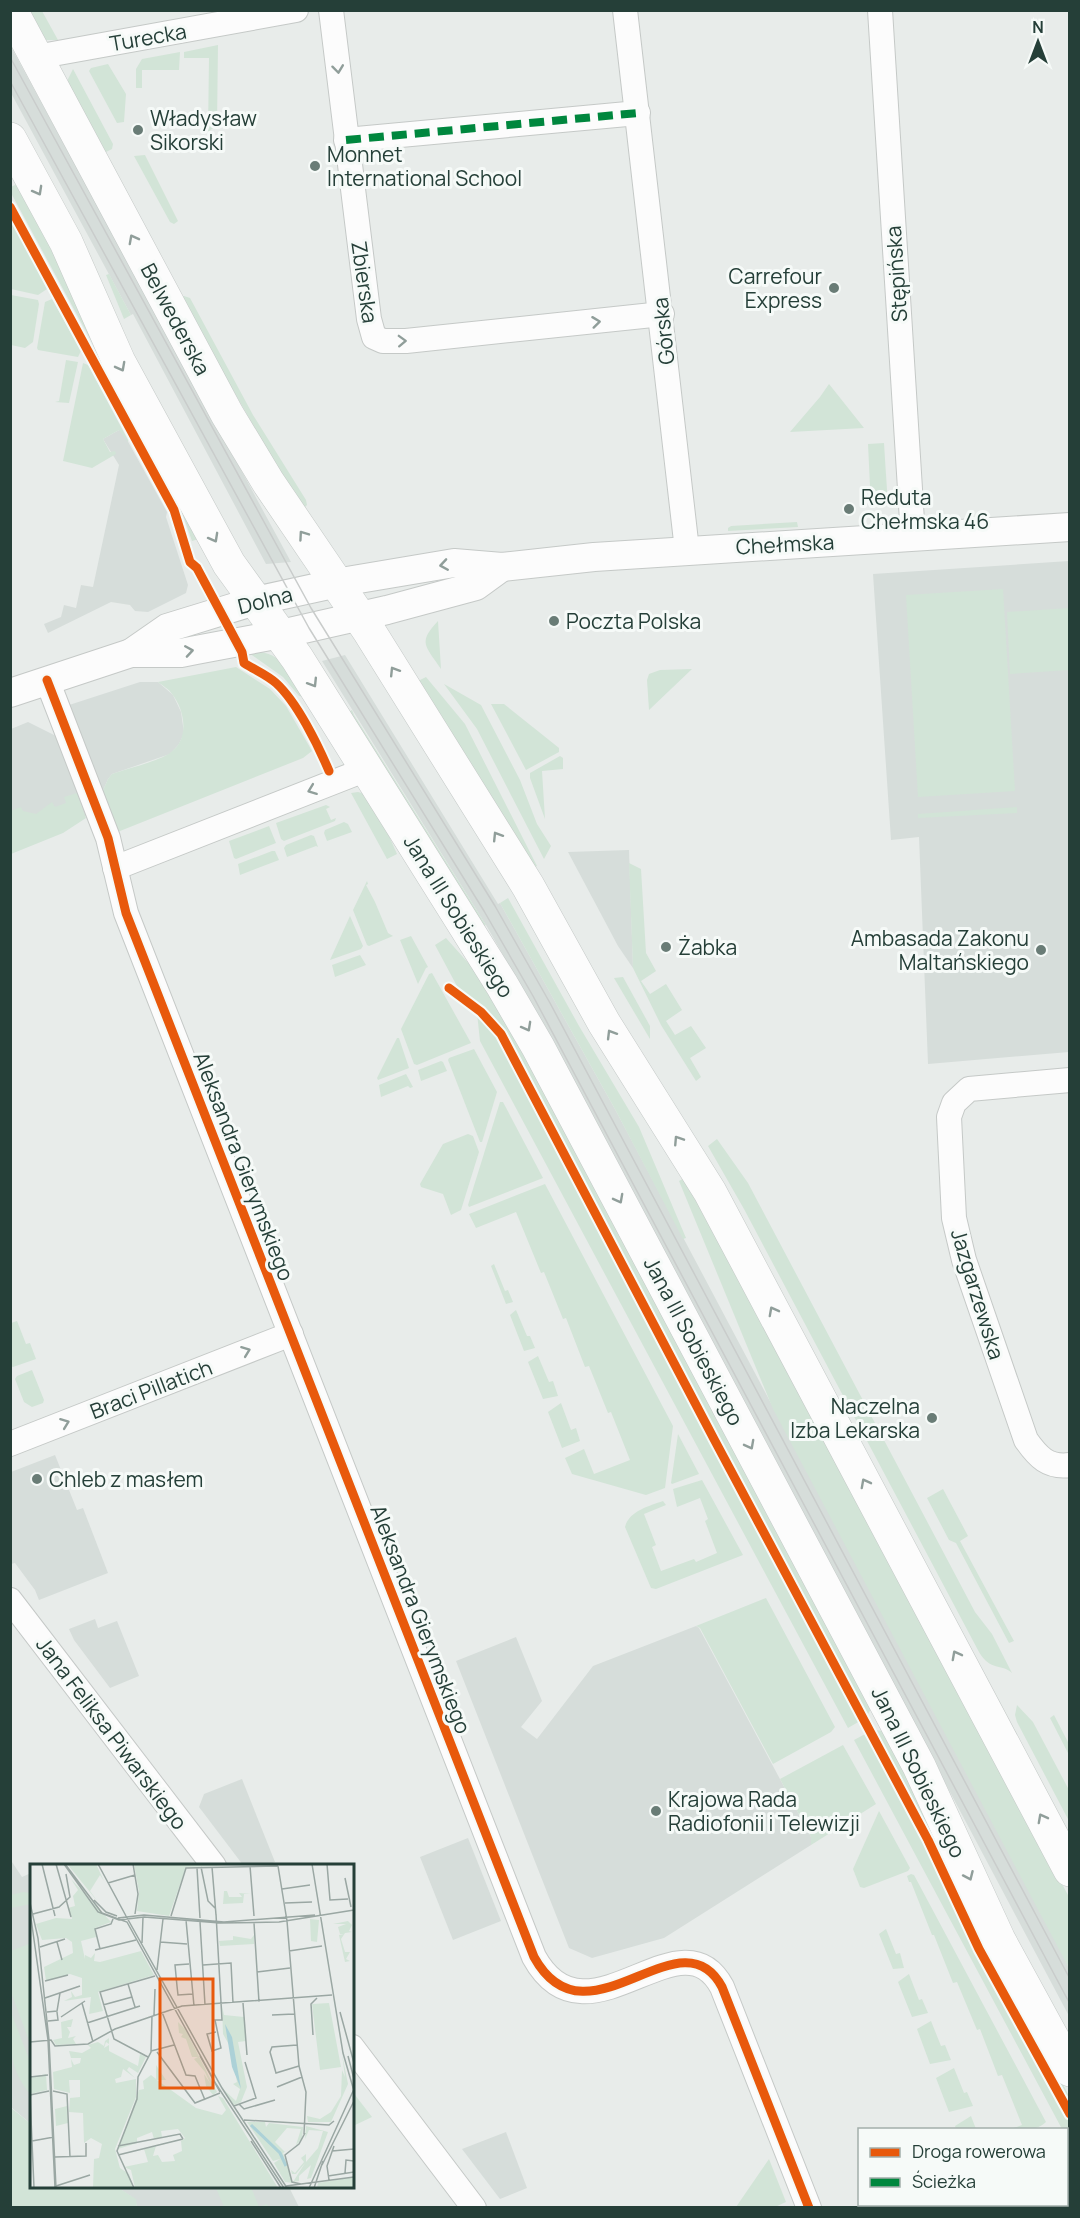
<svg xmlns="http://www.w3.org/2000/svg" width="1080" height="2218" font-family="Manrope,sans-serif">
  <rect width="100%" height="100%" fill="#e8ecea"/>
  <g fill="#d6ddda">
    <path d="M10,45l281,517 -25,2 -133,-250 -2,1 -120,-222z"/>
    <path d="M121,429l46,83 -1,5 22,68 -2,8 -38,19 -13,-1 -5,-6 -19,-3 -63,31 -4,-9 17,-7 3,-12 12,3 5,-23 12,2 26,-122 -16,-26z"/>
    <path d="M1069,561v491l-141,12 -9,-227 -28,3 -18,-266z"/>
    <path d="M345,655l153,249 2,-1 116,208 443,835 10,22v48l-534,-1005 -49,-86 -164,-264z"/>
    <path d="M140,682h18l15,13 8,17 3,21 -5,11 -9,10 -58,20 -4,5 -7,16 -35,-89z"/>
    <path d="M28,722l28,14 30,80 -75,28v-115z"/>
    <path d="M629,850l4,118 -15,-22 -50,-94z"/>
    <path d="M55,1455l22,55 6,-2 25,65 -69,27 -4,-10 -20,-27 -4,1v-92z"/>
    <path d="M95,1619l3,9 19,-7 22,55 -29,12 -36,-48 -5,-11z"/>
    <path d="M696,1626l3,2 112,209v8l-147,93 -72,20 -23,-10 -113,-287 60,-24 26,64 -21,26 16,12 56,-73z"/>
    <path d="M242,1779l33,83 -9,3h-23l-44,-58 5,-13z"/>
    <path d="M468,1838l33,83 -48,19 -33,-83z"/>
    <path d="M10,1859l12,18 9,-4v251l-20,-17z"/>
    <path d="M506,2132l21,56 -27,11 -38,-50z"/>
    <path d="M117,2187h172l10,20h-162l-2,-8z"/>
  </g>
  <g fill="#d2e4d7">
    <path d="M26,11h16l16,29h-13z"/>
    <path d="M218,45l-1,80 -9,7 1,-74h-25v-6z"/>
    <path d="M180,52l-1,18h-37v18h-6v-19l6,-10z"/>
    <path d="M108,64l18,30 -2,28 -7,1 -28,-52 2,-3z"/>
    <path d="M73,69l40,75 -1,5 -10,5 -34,-67v-8z"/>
    <path d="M145,155l33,66 -4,3 -4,-2 -36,-66z"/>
    <path d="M15,185l7,1 180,352 -10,3 -14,-40 -167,-308v-6z"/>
    <path d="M13,222l34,67 -9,6 -27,-6 -1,-54z"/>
    <path d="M109,274l22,41 -7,4 -18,-44z"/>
    <path d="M11,295l27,5 1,4 -6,38 -8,6 -14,-3z"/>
    <path d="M184,296l6,2 63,117 53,85 1,5 -5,5 -122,-212z"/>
    <path d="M52,299l29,52 -3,6 -40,-7 -1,-2 8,-46z"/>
    <path d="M66,360l12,2 -9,41 -14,-1 4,-1z"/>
    <path d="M83,363l5,2 40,75v2l-9,-12 -16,9 7,13 5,-1 1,3 -24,14 -29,-7z"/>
    <path d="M829,384l35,44 -74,4 30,-35z"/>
    <path d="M884,443l4,63 -17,1 -3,-63z"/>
    <path d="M797,522l1,5 -70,4v-3l3,-2z"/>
    <path d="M1003,589l12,202 -97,6 -12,-202z"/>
    <path d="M1069,608v62l-59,4 -3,-62z"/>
    <path d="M438,621l3,48c-15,-23 -24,-26 -3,-48z"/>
    <path d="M260,652c25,3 31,25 43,45l-4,-1 -16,-19 -34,-24z"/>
    <path d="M236,667l34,22 16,17 26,45 -9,7 -188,75 -14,-38 7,-16 4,-5c14,-5 47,-13 58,-21 20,-13 15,-43 2,-59 -3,-5 -9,-8 -14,-12z"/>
    <path d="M692,669l-43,41 -2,-30 2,-6 11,-4z"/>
    <path d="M426,677l39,47 72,142 -4,2 -117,-186z"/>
    <path d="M444,684l37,21 39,75 17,44 14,22 -7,13 -67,-130z"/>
    <path d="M491,704h13l55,44v4l-33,18z"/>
    <path d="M352,710l2,5 132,210 -5,2 -134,-214z"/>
    <path d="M560,756l3,2v11l-21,2 3,48 -15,-41v-5z"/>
    <path d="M358,792l7,2 16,24 16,36 -10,5 -36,-66z"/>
    <path d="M77,793l9,25 -23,15 -52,21v-43l10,-4 2,4 13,3 16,-12 3,5 11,-4 -2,-6z"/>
    <path d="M326,805l4,2 -4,2 5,11 5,-2 -1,3 -51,20 -3,-2 -5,-16z"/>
    <path d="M1017,807v6l-99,5v-4z"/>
    <path d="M344,822l4,2 4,8 -25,9 -3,-8 1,-3z"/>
    <path d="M269,826l7,17 -40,16 -2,-1 -5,-17z"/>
    <path d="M311,835l3,1 4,11 -2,-1 -29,11 -3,-9 2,-3z"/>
    <path d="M272,851h3l4,9 -39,15 -2,-11z"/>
    <path d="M629,863l12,6 5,84 10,18 -15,10 9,13 16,-10 16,26 -16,11 9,14 16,-9 15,22 -16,10 11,19 -5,4 -35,-56 -28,-57z"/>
    <path d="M367,881l1,3 -2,1 9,17 13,31 5,3 -24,10 -2,-1 -14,-35z"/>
    <path d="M508,898l71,128 60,101 47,111 -3,1 -67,-128 -116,-208z"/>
    <path d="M350,916l13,30 -2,3 -31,11z"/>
    <path d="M411,936l17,31 -2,1 -8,16 -18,-44z"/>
    <path d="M446,938l41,46 385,723 -5,9 -149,-277 -215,-407 -11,-14 -34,-30 -23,-43z"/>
    <path d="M360,955l6,10 -31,12 -3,-12z"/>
    <path d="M432,973l39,70 -54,22 -3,-1 -13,-35 28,-55z"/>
    <path d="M623,977l27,49v13l-36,-61z"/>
    <path d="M477,1013l16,15 5,9 362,684 -12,7 -368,-687z"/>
    <path d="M397,1038h2l10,30 -31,12 -1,-2z"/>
    <path d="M474,1049l23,43 -15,50h-2l-32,-82 1,-2z"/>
    <path d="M441,1061l2,1 4,9 -26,10 -3,-11z"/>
    <path d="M406,1074l7,13 -3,1 -2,-2 -27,11 -2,-12z"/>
    <path d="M500,1102h3l40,76 -74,29 -1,-2z"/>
    <path d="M468,1134l5,2 6,16 -18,58 -10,5 -8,-21 -22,-7 -1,-3 23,-40z"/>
    <path d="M717,1139l31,44 227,429 17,22 20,39c-11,-10 -21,-1 -33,-21l-235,-443 -36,-63z"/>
    <path d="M686,1177l383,720v71l-296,-559 -94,-228z"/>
    <path d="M545,1184l128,242 -8,62 -19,7 -74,-21 -7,-16 19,-9 10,25 36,-14 -19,-48 -3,1 -19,-47 -4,1 -19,-49 -3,1 -19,-47 -3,1 -25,-61 -40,16 -7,-14z"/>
    <path d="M494,1264l11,27 3,-1 5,12 -7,2 -15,-38z"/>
    <path d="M516,1310l11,26h3l5,12 -11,3 -14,-36z"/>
    <path d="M17,1321l9,23 4,-1 6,16 -23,8 -2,-1v-43z"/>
    <path d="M538,1356l11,26 4,-1 5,15 -15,3 -15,-37z"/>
    <path d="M32,1370l12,30 -1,3 -11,4 -8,-5 -9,-23 2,-3z"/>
    <path d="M561,1403l10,27 5,-2 4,13 -18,7 -14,-36z"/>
    <path d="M678,1434l21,40 -27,10 -1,-1z"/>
    <path d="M702,1480l41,75 -87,34 -5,-1 -26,-61c4,-16 24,-21 38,-26l3,4 -22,9 12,31 -4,2 9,24 33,-12 2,3 21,-9 -12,-32 3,-2 -8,-21 -23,9 -4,-18z"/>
    <path d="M943,1489l25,47 -8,5 54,100 -5,2 -53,-100 -7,-3 -22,-42z"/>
    <path d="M766,1598l69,129 -4,5 -58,32 -73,-136 -4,-2z"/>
    <path d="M1017,1705l16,17 36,68v31l-52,-99 -2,-7z"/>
    <path d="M1054,1715l15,29v11l-19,-37z"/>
    <path d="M875,1730l8,1 186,365v9l-86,-158 -51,-109z"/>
    <path d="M867,1733l58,109 41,90 103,190v21l-2,-5 -1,-8 -4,-1 -208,-389z"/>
    <path d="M843,1745l33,59 -65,41v-8l-31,-58z"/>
    <path d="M879,1811l31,57 -2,3 -44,17 -4,-1 -7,-18z"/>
    <path d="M911,1874l3,1 132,247c-9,9 -22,8 -35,7l11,-4 -20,-50 -4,1 -18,-47 -3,1 -20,-48 -4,1 -19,-48h-2l-21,-53h-2l-2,-6z"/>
    <path d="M23,1892l8,1v11l-20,4v-13z"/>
    <path d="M886,1929l10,25 4,-1 4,15 -11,1 -14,-35z"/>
    <path d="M31,1943v103l-20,-54v-41z"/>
    <path d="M909,1974l10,26 3,-1 6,14 -16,4 -14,-35z"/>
    <path d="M10,2010l21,54v31c-23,-26 -21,-53 -21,-85z"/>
    <path d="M931,2021l10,25 4,-1 6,15 -21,4 -13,-35z"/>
    <path d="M954,2068l10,25 3,-1 6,14 -24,6 -13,-34z"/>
    <path d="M352,2091l20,26 -19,9 -1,-1z"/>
    <path d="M10,2107l21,17 1,62 85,1 19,12 1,8h-126z"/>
    <path d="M971,2116l5,13h-20l-1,-3z"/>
    <path d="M769,2159l17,43 -11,5h-39z"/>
    <path d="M221,2186l30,1 8,20 8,-3 1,3h-44l-8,-19z"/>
  </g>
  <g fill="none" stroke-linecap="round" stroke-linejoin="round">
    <g stroke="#c5c9c7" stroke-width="26">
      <g id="minor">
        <path d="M331,10l38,309 5,18 9,4h23l256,-27"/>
        <path d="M625,10l62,540"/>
        <path d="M880,10l33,527"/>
        <path d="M36,57l260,-47"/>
        <path d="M346,140l292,-27"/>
        <path d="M47,680l61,158 18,75 408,1044c53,96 146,-48 188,30l87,221"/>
        <path d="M115,868l252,-99"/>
        <path d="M1070,1080l-101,9 -15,14 -5,14 5,101 10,42 62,180c12,17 22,28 44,25"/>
        <path d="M10,1444l281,-110"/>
        <path d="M10,1600l204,266"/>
        <path d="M352,2047l122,161"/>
      </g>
    </g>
    <g stroke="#c5c9c7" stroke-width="30">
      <g id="tertiary">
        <path d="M131,653l36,-25 88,-27 92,-20 107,-18 48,4 92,-10 476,-30"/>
        <path d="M10,693l121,-40h50l15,-3 85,-16 106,-24 89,-24 26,-19"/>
      </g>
    </g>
    <g stroke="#c4c9c7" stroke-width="34">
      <g id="secondary">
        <path d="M11,10l216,404 41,68 101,149 159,255 76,137 106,169 360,678"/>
        <path d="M10,139l56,103 53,120 110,202 68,94 205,327 36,62 381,719 80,174 71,130"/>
      </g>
    </g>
    <use href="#minor" stroke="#fcfcfc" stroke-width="24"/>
    <use href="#tertiary" stroke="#fcfcfc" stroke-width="28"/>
    <use href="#secondary" stroke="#fcfcfc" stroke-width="33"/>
    <g stroke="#c9cccb" stroke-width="1.5">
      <path d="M10,57l301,551 184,298 55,97 520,976"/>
      <path d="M10,81l299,547 175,283 49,85 537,1008"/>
    </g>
    <path stroke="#00873e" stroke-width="8" stroke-dasharray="15 8" stroke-linecap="butt" d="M346,140l292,-27"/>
    <g stroke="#f6faf8" stroke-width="13">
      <g id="cycleway">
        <path d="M10,207l164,303 16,52 7,6 45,84 2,11c11,7 23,12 32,20 21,19 42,62 53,88"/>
        <path d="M47,680l61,158 18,75 408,1044c53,96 146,-48 188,30l87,221"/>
        <path d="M449,988l32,24 20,22 214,407 213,399 51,109 91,165"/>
      </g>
    </g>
    <use href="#cycleway" stroke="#e8590c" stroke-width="9"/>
  </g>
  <defs><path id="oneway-chevron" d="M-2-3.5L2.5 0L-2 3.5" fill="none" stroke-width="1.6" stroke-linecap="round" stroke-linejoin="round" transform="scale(1.5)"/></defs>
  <g stroke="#909e9a">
    <use href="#oneway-chevron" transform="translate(338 69) rotate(83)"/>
    <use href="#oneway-chevron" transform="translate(38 191) rotate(61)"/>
    <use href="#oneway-chevron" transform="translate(133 239) rotate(-118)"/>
    <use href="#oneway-chevron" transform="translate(596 322) rotate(-7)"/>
    <use href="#oneway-chevron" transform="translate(402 341) rotate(-2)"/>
    <use href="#oneway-chevron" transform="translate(121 367) rotate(62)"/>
    <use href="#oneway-chevron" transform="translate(303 535) rotate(-125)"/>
    <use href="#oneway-chevron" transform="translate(214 538) rotate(61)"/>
    <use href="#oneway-chevron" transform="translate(444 565) rotate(171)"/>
    <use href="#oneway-chevron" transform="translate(189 651) rotate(-9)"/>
    <use href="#oneway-chevron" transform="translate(394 671) rotate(-122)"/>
    <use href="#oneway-chevron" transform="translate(313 683) rotate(58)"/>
    <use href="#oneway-chevron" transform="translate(312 790) rotate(159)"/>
    <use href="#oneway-chevron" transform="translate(497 836) rotate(-122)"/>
    <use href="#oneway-chevron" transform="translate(527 1027) rotate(61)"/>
    <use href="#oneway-chevron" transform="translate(611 1034) rotate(-121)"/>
    <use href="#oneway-chevron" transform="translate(678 1140) rotate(-123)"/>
    <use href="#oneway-chevron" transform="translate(619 1199) rotate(62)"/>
    <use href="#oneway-chevron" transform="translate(773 1311) rotate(-118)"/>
    <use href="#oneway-chevron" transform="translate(246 1351) rotate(-21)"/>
    <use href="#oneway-chevron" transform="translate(65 1423) rotate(-21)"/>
    <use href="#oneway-chevron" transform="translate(750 1445) rotate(62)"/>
    <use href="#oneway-chevron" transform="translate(865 1483) rotate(-118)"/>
    <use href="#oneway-chevron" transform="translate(956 1655) rotate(-118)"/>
    <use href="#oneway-chevron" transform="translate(1042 1818) rotate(-118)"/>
    <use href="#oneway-chevron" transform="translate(969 1876) rotate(66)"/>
  </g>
  <g fill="#697c76" stroke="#f6faf8" stroke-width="2">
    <circle cx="138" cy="130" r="6"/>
    <circle cx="315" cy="166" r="6"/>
    <circle cx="834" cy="288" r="6"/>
    <circle cx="849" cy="509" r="6"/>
    <circle cx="554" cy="621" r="6"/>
    <circle cx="666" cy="947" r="6"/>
    <circle cx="1041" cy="950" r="6"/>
    <circle cx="932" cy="1418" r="6"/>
    <circle cx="37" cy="1479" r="6"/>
    <circle cx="656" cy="1811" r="6"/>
  </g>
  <g text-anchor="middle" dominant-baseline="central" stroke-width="6" stroke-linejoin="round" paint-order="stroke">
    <g font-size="21" fill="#253f38" stroke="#f6faf8">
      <text transform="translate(148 37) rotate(-10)">Turecka</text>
      <text transform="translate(896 274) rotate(-94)">Stępińska</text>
      <text transform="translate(365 282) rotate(82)">Zbierska</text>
      <text transform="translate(176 319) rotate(62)">Belwederska</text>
      <text transform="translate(663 331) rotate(-96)">Górska</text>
      <text transform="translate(785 544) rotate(-3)">Chełmska</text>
      <text transform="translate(265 600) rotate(-14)">Dolna</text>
      <text transform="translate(459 916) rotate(58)">Jana III Sobieskiego</text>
      <text transform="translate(244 1166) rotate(69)">Aleksandra Gierymskiego</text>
      <text transform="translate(978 1294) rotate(73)">Jazgarzewska</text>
      <text transform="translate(694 1341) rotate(62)">Jana III Sobieskiego</text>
      <text transform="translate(151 1389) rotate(-21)">Braci Pillatich</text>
      <text transform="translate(421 1619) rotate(69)">Aleksandra Gierymskiego</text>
      <text transform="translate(112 1733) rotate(53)">Jana Feliksa Piwarskiego</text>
      <text transform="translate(919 1772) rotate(64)">Jana III Sobieskiego</text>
    </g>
    <g font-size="21" fill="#253f38" stroke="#f6faf8" text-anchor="start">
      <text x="150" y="118">Władysław<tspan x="150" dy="24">Sikorski</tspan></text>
      <text x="327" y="154">Monnet<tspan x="327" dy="24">International School</tspan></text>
      <text x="822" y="276" text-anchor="end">Carrefour<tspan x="822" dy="24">Express</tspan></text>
      <text x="861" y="497">Reduta<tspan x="861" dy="24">Chełmska 46</tspan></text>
      <text x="566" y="621">Poczta Polska</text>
      <text x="1029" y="938" text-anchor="end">Ambasada Zakonu<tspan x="1029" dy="24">Maltańskiego</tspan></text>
      <text x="678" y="947">Żabka</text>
      <text x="920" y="1406" text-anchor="end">Naczelna<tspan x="920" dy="24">Izba Lekarska</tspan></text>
      <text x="49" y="1479">Chleb z masłem</text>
      <text x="668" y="1799">Krajowa Rada<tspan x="668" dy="24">Radiofonii i Telewizji</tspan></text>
    </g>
  </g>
  <g transform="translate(30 1864)">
    <rect width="324" height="324" fill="#e8ecea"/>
    <path d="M42,0h24l8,17 -4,-6 -10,16 8,11 -26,-32 -4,-5zM104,0h77l11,2 -36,1 -17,49 -32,-5 2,-19zM41,15l40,43 -16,6 1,9 -15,4 4,18v-4l6,3 4,-5 -1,8 6,1 41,-11 13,24 -56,17 5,19 -14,3 2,-17 -27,4 8,-4 -1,-6 4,6 7,-2v-17l-12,-4 -24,7 -2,-14 29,-14 -1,-11 -6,-4 -24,2 -6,-16 20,-6 16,1 -4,-11 7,-2 -2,-10 5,-6zM190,27h7l2,6h13l-3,-4 12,1h-7l-1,9 -20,1 1,-13zM280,55l9,1 -2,22 -6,-1zM318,57l4,4 -3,6 3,1 -7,1 -4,6 4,13h5l-4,7 4,2 -5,1 -6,-27 5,-1h-4l-2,-7 8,-3h-13zM224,71v9l-34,2 -1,-5 14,-1v-4l18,3zM299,139l12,64 -21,3 -8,-66zM192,142l2,9 20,2 2,24 -8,1 9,45 -6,15 -7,3 -11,-16 13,12 4,-12 -7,-5 4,-2 -6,-34 -8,-14zM43,155l-2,8h-4l3,5 -2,6 8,-2 -3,3 3,5 -20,1 -3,-5 9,-2 -1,-16zM148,158l7,7 32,63 -4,3 -7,-9 -2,-12 6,9 -5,-11 -11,-13 4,-2h-6l-6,-18 -5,-2 2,-3 -4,-1zM79,174v6l-3,-2 -2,6 5,-3v6l29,15 2,-12 6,3 -8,16 -9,-6 -2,3 8,8 -12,-9 -2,8 -6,2 1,4 20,-4v18l-21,52 5,19 9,6 5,14h-41l1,-29 5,-1 3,-14 -11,-6 -7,5 -1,-30 -14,-1 1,-14 10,-1v-17h-11l1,13 -16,-4 -1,-17 19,-5 -1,-8 3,6 6,-2 1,-5h-10l-2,-7 13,2 9,-5 -3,-3 10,-3 6,4 1,-5zM312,190l6,30 -17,38h-23l-1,-6 13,3 11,-7 10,-16 1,-26 3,7zM126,201l10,15h-9l39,28 26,7 4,-5 -8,-14 5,2 55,90h-143l-4,-18 -7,-3 24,-5 -4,-13 12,-3 -3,10 5,-1 4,7 13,-1 -2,-6 9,-4 -1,-10 4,-3 -7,-9 -17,2 1,6 -8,2 -2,-7 -15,6v5l-19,6 21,-59 5,-1 -1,-8 8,-6 5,4zM16,210l1,16 -17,4v-16zM37,242l1,17 -12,3 -1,-17zM217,258h18l1,5 3,-4 34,4 -1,12 -6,6 5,-16 -14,-1 -12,14 10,10 5,-3 -7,4 10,30 -8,-1 -11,-19 6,-4 -7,2zM276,262l22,6 -17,46 -4,1 4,-14 -12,11v5l-6,1 12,-19 -9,11h-4l-1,-4 4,3 9,-11 -3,-4 5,-4v8l12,-14 5,-17 -14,-1 -4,9zM324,313v11h-37l1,-5z" fill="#d2e4d7"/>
    <path d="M195,160l7,13 9,52 -9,-22z" fill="#acd1d7"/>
    <path fill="none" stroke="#acd1d7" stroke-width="3" d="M221,261l29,28 6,13"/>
    <path fill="none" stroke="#9aa7a3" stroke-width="1.5" d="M12,0l13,52M26,0l15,53M34,0l34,48 21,8 25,-3 76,6 59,-1 75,-12M35,0l37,49 25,9 89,162 68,104M68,0l28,52M103,0l5,30 -3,20M282,0l31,189 11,38M297,0l3,36 18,-1M220,2l4,50M248,2l9,55 12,145 7,26 -2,42M171,3l7,34 7,7M182,3l4,48M167,4l3,50M315,14l6,29M78,19l27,-8M252,25l28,-4M64,36l12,12 11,4M0,39l8,35 11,102 7,148M255,39l27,-1M0,47l18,129 7,148M3,50l26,-7 11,-10 -4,-23M96,52l96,172 65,100M141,52l15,-48 92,-2M88,54l26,-3 80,7 91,-7M156,56l8,86M170,58l5,83M224,59l5,79M27,78l5,18M130,78l27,2M112,79l1,-26M10,83l25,-8M70,85l-5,-20 16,-5 2,-5M65,86l41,-10M259,87l33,-5M159,100l-14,1 2,21 1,9 15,-1M173,101l28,-2 2,40M127,106l6,-51M227,108l33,-4M15,117l23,-6M98,120l7,23M15,134l35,-12M52,139l11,39M213,139l4,52M73,141l29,-8M17,148l10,-1 3,-18M132,148l24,63 9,1 10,24M310,148l14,51M124,151l1,-26M242,151l22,-1M31,153l24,-16M18,157l10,-1 -1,-8M57,159l53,-17M186,168l-9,2 5,17 9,-3 -6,-28h7l-6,-106M283,171l-2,-31 6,-6M0,178l21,-2 4,6 33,-2 27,-15 67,-23 150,-11M267,181l-25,2 -2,5 6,21 23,-7M121,187l23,-6M127,188l38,51 25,-10M170,192l20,36M318,192l6,23M118,193l-34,-18 -14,-47 55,-16M0,213l18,-2M247,223l25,-10M23,227l14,3 3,63M0,231l4,93M0,231l19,-4M209,240l5,5 31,-9M204,242l22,-8 -11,-36M214,256l85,5 5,-4M2,277l22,-4M221,277l30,47M88,282l62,-12 3,5M302,287l22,-2M88,291l65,-16M25,293l31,-1v-13M292,301l32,-64M315,309l1,-13 8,1M298,312l26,-4M299,316l-2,-14 7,-20M271,320l-9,-2 -7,-27 14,-11 6,-11M26,322l34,-11M256,322l68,-9M104,324l-17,-37 20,-52 1,-22 13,-25 1,-36M279,324l45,-99M284,324l9,-27"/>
    <path fill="#e8590c" fill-opacity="0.15" stroke="#e8590c" stroke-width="3" d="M130,115h53v109h-53z"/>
    <rect width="324" height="324" fill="none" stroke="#253f38" stroke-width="3"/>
  </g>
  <rect width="1080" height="2218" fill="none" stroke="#253f38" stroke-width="24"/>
  <rect x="858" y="2128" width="210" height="78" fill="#f6faf8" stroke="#a2afab" stroke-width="1.5"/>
  <rect x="870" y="2148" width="30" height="9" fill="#e8590c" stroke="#a2afab" stroke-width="1.5"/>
  <text x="912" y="2158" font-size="18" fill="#253f38">Droga rowerowa</text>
  <rect x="870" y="2178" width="30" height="9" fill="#00873e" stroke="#a2afab" stroke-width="1.5"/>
  <text x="912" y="2188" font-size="18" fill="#253f38">Ścieżka</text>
  <g transform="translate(1038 42)" stroke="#f6faf8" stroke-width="4.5" paint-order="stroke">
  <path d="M0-4.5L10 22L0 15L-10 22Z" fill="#253f38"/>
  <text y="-9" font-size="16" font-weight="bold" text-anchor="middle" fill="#253f38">N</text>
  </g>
</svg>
